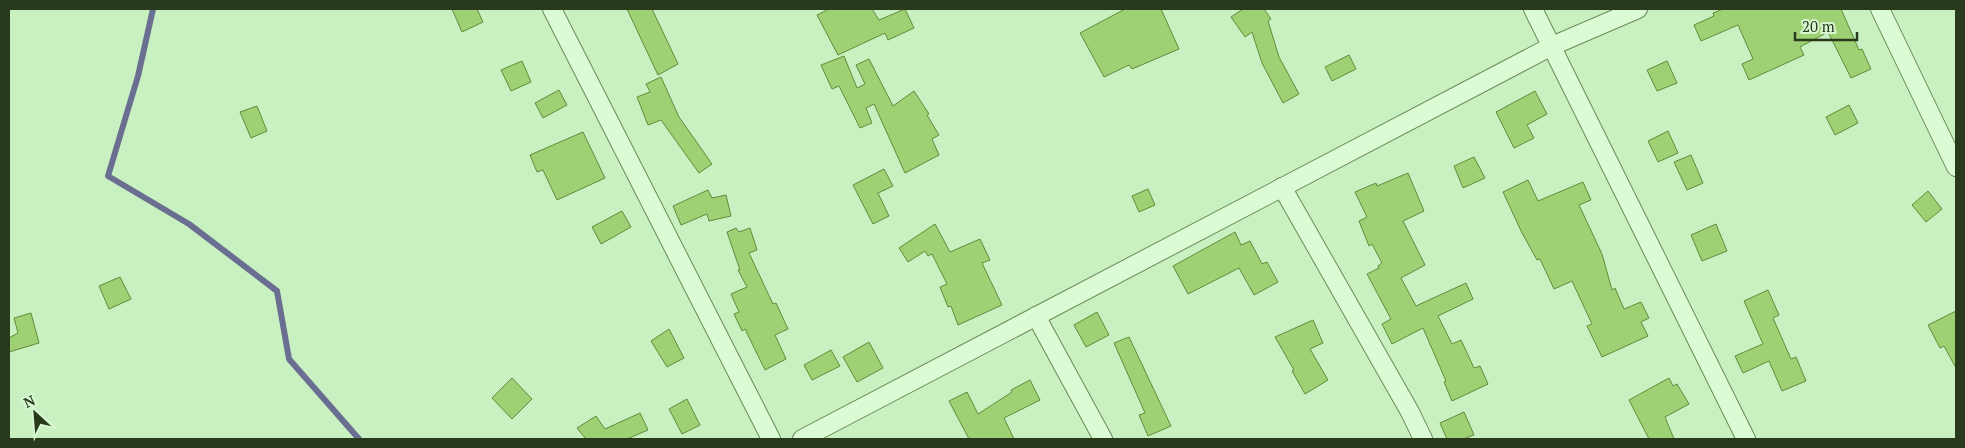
<svg xmlns="http://www.w3.org/2000/svg" width="1965" height="448" font-family="'PT Serif',serif">
  <rect width="100%" height="100%" fill="#c9f0c0"/>
  <g fill="none" stroke-linecap="round" stroke-linejoin="round">
    <path stroke="#6a6f91" stroke-width="6" d="M153,9l-15,67 -30,100 81,48 88,67 12,68 70,80"/>
  </g>
  <g fill="#9ed174" stroke="#628b3b">
    <path d="M452,9h25l6,13 -21,10z"/>
    <path d="M627,9h25l26,55 -20,11z"/>
    <path d="M829,9h43l7,11 26,-11 9,19 -26,12 -3,-7 -47,22 -21,-40z"/>
    <path d="M1125,9h36l18,40 -47,20 -3,-4 -25,12 -24,-44z"/>
    <path d="M1243,9h21l7,10 -3,2 11,36 20,37 -16,9 -21,-40 -10,-31 -7,5 -14,-20z"/>
    <path d="M1723,9h118l18,41 3,-1 9,20 -20,9 -23,-46 -28,15 4,8 -55,25 -7,-16 11,-5 -15,-34 -37,16 -7,-16 20,-9 -1,-3z"/>
    <path d="M1349,55l7,14 -24,12 -7,-14z"/>
    <path d="M844,56l13,32 8,-4 -9,-19 13,-6 24,47 21,-15 15,23 -2,1 12,20 -7,4 7,16 -34,18 -31,-69 -8,4 6,15 -12,5 -21,-42 -7,3 -11,-24z"/>
    <path d="M522,61l9,21 -20,9 -10,-21z"/>
    <path d="M1667,61l10,22 -20,8 -10,-21z"/>
    <path d="M661,77l18,40 33,47 -13,9 -38,-53 -13,5 -11,-28 13,-5 -4,-8z"/>
    <path d="M559,90l8,15 -24,13 -8,-15z"/>
    <path d="M1535,91l12,23 -20,11 7,13 -20,10 -18,-36z"/>
    <path d="M1849,105l9,18 -23,12 -9,-18z"/>
    <path d="M257,106l10,25 -16,7 -11,-26z"/>
    <path d="M1668,131l10,22 -20,9 -10,-21z"/>
    <path d="M583,132l22,46 -48,22 -14,-30 -6,2 -7,-17z"/>
    <path d="M1691,155l12,28 -16,7 -13,-28z"/>
    <path d="M1474,157l11,21 -22,10 -9,-22z"/>
    <path d="M884,169l9,17 -15,7 11,23 -16,8 -20,-39z"/>
    <path d="M1408,173l16,38 -21,10 22,44 -24,13 15,28 50,-23 7,16 -35,17 14,28 9,-4 13,28 6,-2 8,18 -36,17 -8,-19 2,-1 -23,-53 -31,16 -10,-20 9,-5 -24,-45 12,-6 -1,-2 4,-3 -10,-19 -3,2 -10,-25 8,-4 -12,-25 21,-9 1,3z"/>
    <path d="M1528,180l10,21 45,-19 8,18 -12,5 23,49 10,36 3,-2 9,21 17,-7 8,16 -8,4 7,14 -46,21 -15,-31 5,-2 -20,-43 -18,8 -14,-30 -3,1 -15,-27 -19,-41z"/>
    <path d="M1148,189l7,16 -16,7 -7,-16z"/>
    <path d="M708,190l4,8 14,-3 5,21 -22,5 -2,-7 -26,11 -8,-19z"/>
    <path d="M1928,191l14,18 -16,13 -14,-17z"/>
    <path d="M622,211l9,16 -30,17 -9,-17z"/>
    <path d="M935,224l15,28 30,-13 10,21 -8,3 20,42 -44,20 -7,-19 -3,1 -8,-20 7,-3 -15,-30 -4,2 -3,-5 -17,11 -9,-14z"/>
    <path d="M1716,224l11,27 -25,10 -11,-26z"/>
    <path d="M736,228l3,4 11,-4 7,22 -8,3 24,51 3,-1 12,26 -13,6 11,24 -21,11 -20,-41 -3,2 -8,-17 5,-2 -8,-18 16,-7 -9,-17h2l-13,-38z"/>
    <path d="M1235,232l6,13 9,-4 12,23 5,-2 11,20 -24,13 -15,-27 -51,26 -15,-28z"/>
    <path d="M120,277l11,22 -22,10 -10,-23z"/>
    <path d="M1768,290l11,25 -6,3 18,41 5,-2 10,24 -24,10 -13,-30 -26,12 -8,-17 28,-12 -19,-43z"/>
    <path d="M1956,311v57l-12,-22 -4,2 -12,-23z"/>
    <path d="M1097,312l12,23 -23,12 -12,-22z"/>
    <path d="M31,313l8,30 -30,9v-14l9,-5 -4,-15z"/>
    <path d="M1313,320l10,23 -13,6 18,31 -23,14 -13,-23 2,-1 -19,-33z"/>
    <path d="M669,329l15,29 -17,9 -16,-26z"/>
    <path d="M1129,337l42,89 -23,10 -9,-21 6,-2 -31,-70z"/>
    <path d="M869,342l14,26 -26,14 -14,-25z"/>
    <path d="M831,350l9,16 -28,14 -8,-15z"/>
    <path d="M512,378l20,21 -20,20 -20,-21z"/>
    <path d="M1669,378l4,8 4,-2 12,20 -24,13 9,22h-25l-20,-39z"/>
    <path d="M1030,380l10,20 -36,18 10,21h-45l-20,-38 18,-9 11,22 34,-22 -1,-2z"/>
    <path d="M687,399l13,26 -18,9 -13,-25z"/>
    <path d="M1464,412l10,23 -11,4h-16l-7,-16z"/>
    <path d="M640,413l8,17 -21,9h-45l3,-1 -8,-10 19,-12 9,13z"/>
  </g>
  <g fill="none" stroke-linecap="round" stroke-linejoin="round">
    <g stroke="#698b57" stroke-width="20">
      <g id="minor">
        <path d="M552,9l219,430"/>
        <path d="M1533,9l213,430"/>
        <path d="M1880,9l76,158"/>
        <path d="M1282,187l128,225 13,27"/>
        <path d="M1036,316l67,123"/>
        <path d="M802,439l750,-393 86,-37"/>
      </g>
    </g>
    <use href="#minor" stroke="#dbfbd4" stroke-width="18"/>
  </g>
  <rect width="1965" height="448" fill="none" stroke="#28391c" stroke-width="20"/>
  <g transform="translate(35 413) rotate(334)" stroke="#d7f7d0" stroke-width="4" paint-order="stroke">
  <path d="M0-4L9 19L0 12L-9 19Z" fill="#28391c"/>
  <text y="-8" font-size="14" font-weight="bold" text-anchor="middle" fill="#28391c">N</text>
  </g>
  <path d="M1795 32v8h62v-8" fill="none" stroke="#28391c" stroke-width="2.5"/>
  <text x="1802" y="32" font-size="15" fill="#28391c" stroke="#d7f7d0" stroke-width="4" paint-order="stroke">20 m</text>
</svg>
